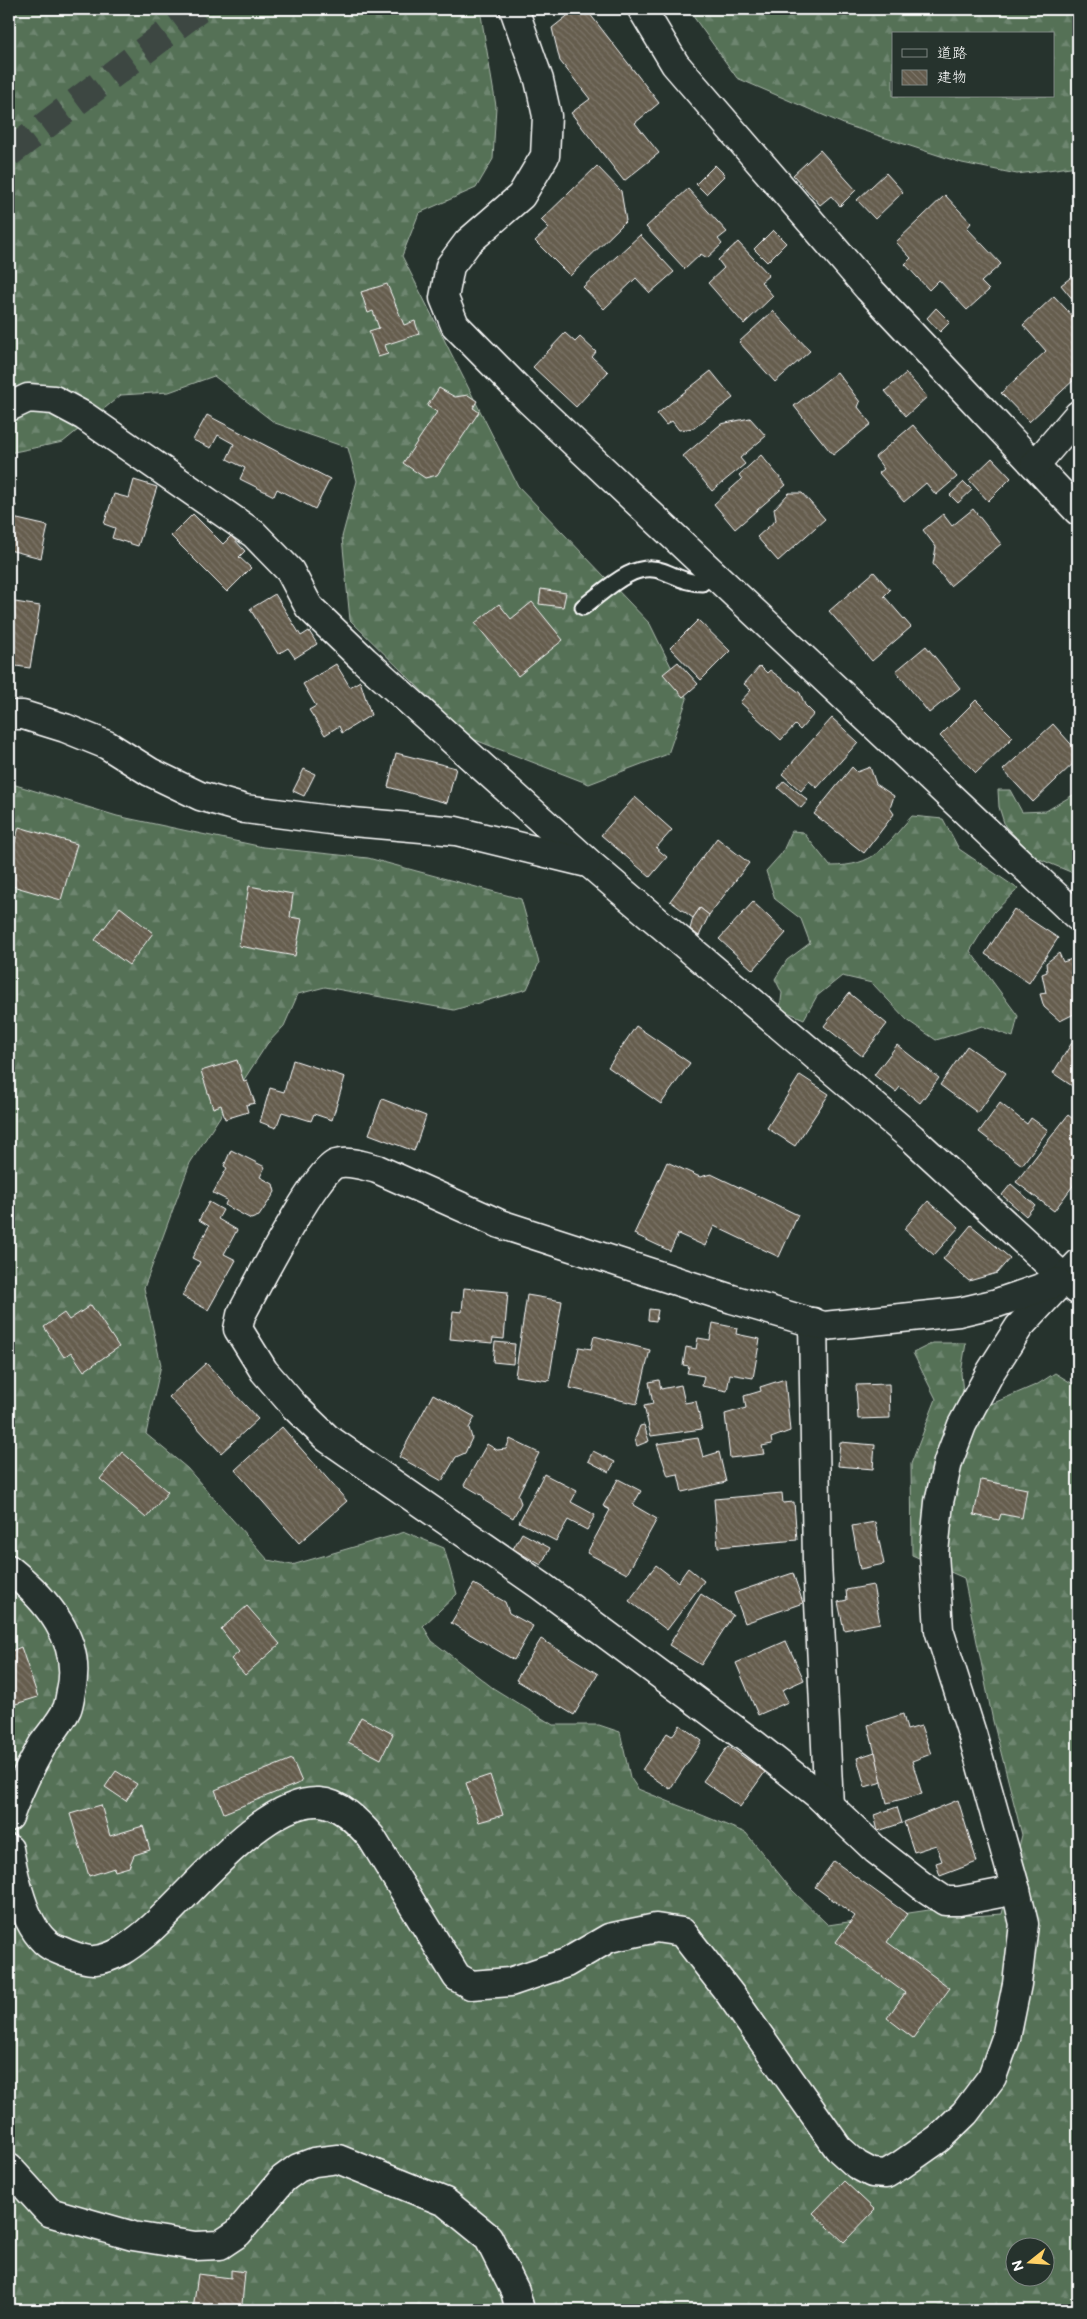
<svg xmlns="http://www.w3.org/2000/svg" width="1087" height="2319" font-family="'Balsamiq Sans','Klee One',sans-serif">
  <defs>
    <pattern id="forest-firs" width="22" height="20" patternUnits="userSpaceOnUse" patternTransform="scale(1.25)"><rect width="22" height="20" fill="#557157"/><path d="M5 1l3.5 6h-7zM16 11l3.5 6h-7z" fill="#6e8670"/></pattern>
    <pattern id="building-back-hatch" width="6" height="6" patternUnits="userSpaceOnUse" patternTransform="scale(1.25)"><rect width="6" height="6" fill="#655d4e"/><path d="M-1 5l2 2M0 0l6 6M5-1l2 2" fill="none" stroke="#7c7569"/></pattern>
  </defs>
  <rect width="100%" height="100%" fill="#26332d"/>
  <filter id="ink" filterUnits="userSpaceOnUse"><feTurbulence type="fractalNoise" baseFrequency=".02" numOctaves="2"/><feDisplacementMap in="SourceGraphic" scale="10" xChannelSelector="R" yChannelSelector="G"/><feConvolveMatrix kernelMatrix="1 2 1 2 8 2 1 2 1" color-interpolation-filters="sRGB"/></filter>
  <g filter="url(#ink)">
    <g fill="url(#forest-firs)" stroke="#aab8ab" fill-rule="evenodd">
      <path d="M9,9h471l16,97 -3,53 -17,29 -57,25 -17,43 116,230 132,138 37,75 -19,55 -79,30 -119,-46 -120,-118 -8,-83 15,-56 -9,-33 -73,-25 -61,-47 -45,16 -48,3 -58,47 -54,11z"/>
      <path d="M688,9h390v157l-61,8 -55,-11 -116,-38 -109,-47zM893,34h160v62h-160z"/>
      <path d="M9,783l108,33 146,31 105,11 153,41 18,64 -12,26 -73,21 -129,-23 -27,7 -14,32 -17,18 -77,119 -46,125 17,77 -15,69 41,34 81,92 24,5 113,-33 39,16 13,46 -34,32 9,15 61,47 60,37h46l21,7 10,45 8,12 108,44 46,57 36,35 101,-15 44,6 29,-2 20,-79 -29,-114 -29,-143 -52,-23 -1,-91 25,-65 -23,-46 20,-10h33l-5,30 2,20 19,15 56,-24 17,-11 23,14v923h-1069zM1014,2246h30v30h-30z"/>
      <path d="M998,790h12l12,22 24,-1 32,-19v91l-5,-10 -36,-15 -32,-32 -6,-19z"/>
      <path d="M912,816l31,3 16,30 59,40 -24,23 -24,39 48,65 -5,21 -31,-11 -46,14 -29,-20 -35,-37 -30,-7 -25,20 -13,23 -24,-10 2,-16 -7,-14 12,-19 23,-17 -9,-24 -26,-20 -9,-28 16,-18 10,-22 11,1 27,34c46,0 54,-19 82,-50z"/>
    </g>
    <g fill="url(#building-back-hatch)" stroke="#fff">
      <path d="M576,9h10l73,94 -24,20 24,30 -35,28 -53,-68 19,-14 -30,-38 -8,-33z"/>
      <path d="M820,150l36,40 -16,16 -9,-10 -11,9 -27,-30z"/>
      <path d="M715,165l10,10 -19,19 -10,-10z"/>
      <path d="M597,166l24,25 5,30 -56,55 -35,-35 14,-13 -8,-8z"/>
      <path d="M886,173l17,19 -28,27 -18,-19z"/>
      <path d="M688,189l39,43 -9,7 4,5 -15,14 -6,-4 -16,15 -39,-42z"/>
      <path d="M945,195l26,28 -4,5 34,36 -20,18 8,8 -22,20 -28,-30 -10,10 -24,-26 6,-6 -15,-16z"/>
      <path d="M773,230l13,13 -19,19 -13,-13z"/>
      <path d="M640,235l34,37 -24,21 -14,-15 -32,31 -21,-22z"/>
      <path d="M738,242l31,33 -8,7 12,14 -29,28 -36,-41 16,-15 -6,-8z"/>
      <path d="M1078,272v34l-17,-21z"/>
      <path d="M387,284l17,41 11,-4 4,13 -34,11 3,9 -10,3 -9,-26 10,-3 -6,-17 -5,2 -7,-21z"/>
      <path d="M1054,296l24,26v54l-49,46 -28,-29 45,-42 -23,-26z"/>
      <path d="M936,308l14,14 -10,10 -13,-14z"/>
      <path d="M773,311l37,40 -35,31 -36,-40z"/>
      <path d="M565,333l10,9 5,-5 16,15 -4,5 16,15 -32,35 -43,-40z"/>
      <path d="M711,371l22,27 -39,30 -15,2 -7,-9 -6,4 -9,-11z"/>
      <path d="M837,372l23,30 -2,5 13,17 -38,31 -39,-49z"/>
      <path d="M906,373l21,24 -21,19 -21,-25z"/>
      <path d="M439,388l16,9 13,-2 9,6 -4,7 6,4 -42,63 -12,3 -22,-15 34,-51 -10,-6z"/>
      <path d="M207,415l123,64 -15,30 -38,-20 -3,7 -34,-17 5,-11 -18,-9 7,-15 -16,-9 -7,13 -18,-8z"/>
      <path d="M750,418l16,18 -26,22 5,6 -33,27 -29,-35 38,-32z"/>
      <path d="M913,425l44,52 -21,18 -10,-12 -22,19 -25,-29 5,-4 -9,-12z"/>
      <path d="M761,455l25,30 -51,44 -21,-25 28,-25 -3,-4z"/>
      <path d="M992,458l19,20 -23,23 -19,-21z"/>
      <path d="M134,480l23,7 -19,59 -26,-8 3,-10 -11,-4 10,-30 15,4z"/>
      <path d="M964,482l8,8 -14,13 -8,-8z"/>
      <path d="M789,493h13l23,26 -47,42 -21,-24 19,-17 -2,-11z"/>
      <path d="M9,504l7,1 -3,13 35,8 -7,32 -32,-8z"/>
      <path d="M973,509l28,35 -51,42 -17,-22 3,-17 -13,-17 20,-16 9,12z"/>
      <path d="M193,514l30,30 8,-8 14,15 -6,6 12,11 -24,24 -56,-56z"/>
      <path d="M874,572l16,18 -6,6 27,31 -39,34 -43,-50z"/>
      <path d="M541,589l25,4 -3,14 -24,-3z"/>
      <path d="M275,594l26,42 8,-5 8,13 -22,14 -7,-10 -10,6 -28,-45z"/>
      <path d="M9,601l31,5 -10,62 -21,-3z"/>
      <path d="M532,602l31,38 -45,36 -43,-53 24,-19 12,15z"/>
      <path d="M698,620l32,31 -29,29 -31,-32z"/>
      <path d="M926,646l34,42 -31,25 -33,-42z"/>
      <path d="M678,662l20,22 -15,13 -20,-23z"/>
      <path d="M336,664l14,23 10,-6 11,34 -29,18 -3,-7 -14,9 -16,-25 7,-4 -13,-22z"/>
      <path d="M760,666l7,7 3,-3 30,23 5,12 9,9 -14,16 -5,-5 -14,15 -41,-38 11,-12 -7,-6z"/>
      <path d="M976,700l37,37 -37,36 -36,-37z"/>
      <path d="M832,718l26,24 -41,46 -8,-7 -8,10 -19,-17z"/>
      <path d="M1053,724l25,28v7l-45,43 -30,-32z"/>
      <path d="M396,753l60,15 -9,35 -59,-16z"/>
      <path d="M852,767l5,5 13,-5 6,17 18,12 -4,12 4,6 -30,39 -50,-39z"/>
      <path d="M304,769l11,5 -11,22 -11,-5z"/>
      <path d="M784,781l24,19 -7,8 -23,-20z"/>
      <path d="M635,797l37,33 -16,18 11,9 -17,20 -49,-42z"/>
      <path d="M19,827l58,17 -16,56 -52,-15v-21z"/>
      <path d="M717,838l32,25 -40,52 -9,-7 -7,10 -23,-17z"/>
      <path d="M249,886l44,8 -3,23 12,2 -7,37 -56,-10z"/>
      <path d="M753,902l33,31 -33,37 -34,-31z"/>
      <path d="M120,907l33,26 -24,32 -34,-25z"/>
      <path d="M700,908l9,7 -10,21 -9,-7 3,-11z"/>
      <path d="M1014,909l44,29 -29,45 -44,-29z"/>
      <path d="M1059,953l4,9 15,-5v55l-18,9 -16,-14 -4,-13 6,-1 -4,-19 5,-2 -1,-9z"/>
      <path d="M849,993l38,31 -25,32 -38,-30z"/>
      <path d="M636,1026l54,37 -29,41 -53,-37z"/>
      <path d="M1078,1033v57l-25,-17z"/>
      <path d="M897,1045l42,33 -19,25 -20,-16 -4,5 -22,-17z"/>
      <path d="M967,1046l39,27 -28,40 -38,-28z"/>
      <path d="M237,1060l7,22 3,-1 8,22 -9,2 2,7 -23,7 -4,-14 -8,3 -12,-37z"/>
      <path d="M293,1060l52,17 -13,43 -18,-6 -3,7 -29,-9 -6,16 -16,-6 10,-34 14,4z"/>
      <path d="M800,1075l29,19 -34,52 -28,-18z"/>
      <path d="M382,1099l44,17 -12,35 -45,-17z"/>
      <path d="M1000,1103l27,21 4,-6 17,12 -26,35 -43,-33z"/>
      <path d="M1068,1115l10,8v56l-24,32 -38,-29z"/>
      <path d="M231,1150l34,17 -5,10 13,7 2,8 -16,24 -8,3 -26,-14 2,-5 -14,-7 14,-25 -3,-2z"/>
      <path d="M667,1162l33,15 11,-3 87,41 -19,42 -65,-31 -9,20 -27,-12 -8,17 -36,-17z"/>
      <path d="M1011,1184l24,21 -9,11 -24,-21z"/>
      <path d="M928,1201l31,26 -25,28 -30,-26z"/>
      <path d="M209,1202l14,8 -5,9 19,11 -13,24 12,6 -28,50 -26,-14 18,-34 -8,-4 17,-32 -10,-6z"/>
      <path d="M971,1225l39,33 -13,15 -28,8 -26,-22z"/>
      <path d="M464,1288l44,4 -4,47 -11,-1 -1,5 -42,-4 3,-28 9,1z"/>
      <path d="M527,1295l35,6 -13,80 -34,-5z"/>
      <path d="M91,1305l28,42 -35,24 -13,-19 -7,5 -20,-30 20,-14 5,7z"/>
      <path d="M649,1309l9,1 -2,11 -8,-1z"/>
      <path d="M713,1323l24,5 -1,6 24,5 -7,39 -23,-4 -3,17 -25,-5 2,-10 -17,-3 2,-7 -6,-1 3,-18 10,2 2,-11 12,2z"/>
      <path d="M594,1336l56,14 -13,54 -67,-16 9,-41 12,2z"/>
      <path d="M495,1342l20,2 -2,20 -20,-2z"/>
      <path d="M206,1363l52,56 -37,34 -52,-56z"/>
      <path d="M785,1379l5,52 -19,7 1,6 -10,2 2,8 -34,4 -5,-44 21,-6 -2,-12 17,-5 -1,-4z"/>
      <path d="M659,1380l2,9 20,-4 4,18 11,-2 6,28 -51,7 -7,-30 9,-2 -4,-22z"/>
      <path d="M889,1384l1,34 -32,1 -2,-34z"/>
      <path d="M433,1394l42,23 -6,11 3,10 -7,15 -9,4 -14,24 -43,-24z"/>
      <path d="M644,1425l5,16 -12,5 -2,-7 5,-13z"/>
      <path d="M282,1427l65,74 -48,42 -64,-73z"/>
      <path d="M698,1438l5,19 16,-5 7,30 -44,10 -4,-18 -10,2 -11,-32z"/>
      <path d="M510,1439l29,14 -21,42 3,8 -8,15 -28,-17 -2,-5 -19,-11 23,-41 10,6 9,-1z"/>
      <path d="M840,1442l35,3 -2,24 -35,-3z"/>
      <path d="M593,1451l22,11 -6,10 -21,-11z"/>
      <path d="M122,1452l46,40 -22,26 -46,-39z"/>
      <path d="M544,1474l33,17 -6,11 24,13 -8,15 -19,-10 -12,21 -37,-19z"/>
      <path d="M618,1479l23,12 -8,14 24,14 -30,55 -40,-21 23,-43 -7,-4z"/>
      <path d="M981,1480l46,9 -5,29 -21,-4 -2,6 -25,-5z"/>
      <path d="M782,1493l1,10 11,-1 3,38 -79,7 -4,-48z"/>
      <path d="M875,1522l9,42 -24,5 -8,-43z"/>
      <path d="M522,1533l28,15 -9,17 -28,-16z"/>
      <path d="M656,1565l22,17 10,-14 16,13 -37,49 -38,-29z"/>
      <path d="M793,1573l10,30 -58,20 -11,-30z"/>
      <path d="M474,1584l31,18 4,11 24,13 -19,34 -63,-37z"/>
      <path d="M873,1585l7,38 -36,7 -6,-28 9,-2 -1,-10z"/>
      <path d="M701,1594l32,21 -32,50 -32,-20z"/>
      <path d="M247,1606l33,38 -35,31 -14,-16 8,-7 -18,-23z"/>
      <path d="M541,1639l57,35 -24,41 -58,-35z"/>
      <path d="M786,1641l18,39 -22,10 6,12 -30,13 -22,-52z"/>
      <path d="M21,1647l17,50 -29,9v-54z"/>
      <path d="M903,1714l4,16 14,-4 10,28 -19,7 10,33 -35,9 -19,-78z"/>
      <path d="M361,1717l32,17 -12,25 -33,-17z"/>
      <path d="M680,1725l22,16 -32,48 -28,-19 25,-37 5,3z"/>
      <path d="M728,1746l37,26 -25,35 -37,-26z"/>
      <path d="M875,1752l7,30 -17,5 -8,-29z"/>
      <path d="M292,1759l10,23 -78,31 -9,-23z"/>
      <path d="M116,1771l21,13 -11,17 -21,-14z"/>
      <path d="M490,1775l13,40 -24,7 -13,-39z"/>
      <path d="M958,1800l19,62 -37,14 -4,-13 6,-2 -6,-16 -22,7 -10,-30z"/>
      <path d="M101,1805l9,31 33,-10 7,24 -16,5 -5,12 -14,4 -1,-3 -25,8 -19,-62z"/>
      <path d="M897,1807l5,16 -24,8 -4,-16z"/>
      <path d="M834,1861l73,53 -20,28 63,46 -37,50 -26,-20 18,-25 -69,-51 19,-26 -40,-29z"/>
      <path d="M844,2181l31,29 -31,32 -31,-29z"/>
      <path d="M231,2270l14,2 -3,32 16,1 -1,5h-64l5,-36 33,4z"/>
    </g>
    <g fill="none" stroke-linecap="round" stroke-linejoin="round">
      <path stroke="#3c4742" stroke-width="28" stroke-dasharray="28 14" stroke-linecap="butt" d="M9,153l190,-144"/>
      <g stroke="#fff" stroke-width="19">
        <path id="service" d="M583,607c21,-15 50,-47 79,-36 14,5 24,12 40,12l10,-10"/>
      </g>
      <g stroke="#fff" stroke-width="31">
        <g id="minor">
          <path d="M514,9l25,71 8,36 -2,40 -24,40 -53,46 -18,24 -6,32 11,27 74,75 549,517"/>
          <path d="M642,9l33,55 193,224 210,223"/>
          <path d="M9,407l19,-9 26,2 30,16 170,118 36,37 19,36 56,54 225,203 322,274 165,152"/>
          <path d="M1035,465l43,-50"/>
          <path d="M9,715h14l42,13 42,17 43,27 50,24 45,13 85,11 126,11 131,32"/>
          <path d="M813,1322l4,240 12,244"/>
          <path d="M9,1569c37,30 74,71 62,122 -1,6 -2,13 -4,18 -6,13 -16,24 -24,35 -13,23 -25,48 -34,73"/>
          <path d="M9,1849c5,28 16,82 43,98 4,2 10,4 14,6 8,3 21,8 29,7 20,-2 35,-14 50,-26 42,-35 117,-135 174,-132 21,1 39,20 52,35l86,140 14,8 39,-3 56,-19 43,-25 47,-10 26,4 48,62 108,154 19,17 15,8 14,1 15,-9 37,-26 27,-26 27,-36 14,-39 11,-54 7,-60 -8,-34 -43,-153 -34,-107 -5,-77 5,-51 9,-40 14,-37 29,-54 28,-44 59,-63"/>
          <path d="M1016,1890l-57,11h-14l-24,-16 -45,-35 -59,-56 -63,-50 -213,-158 -214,-148 -32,-31 -31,-36 -26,-42 3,-14c13,-24 75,-145 95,-151 13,-4 28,2 41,5l123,55 232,75 92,27 135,-14 38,-9 61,-21"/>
          <path d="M9,2168l40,44 84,24 62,10 25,-1 18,-12 45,-54 15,-11 16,-6 24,-3 107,43 43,35 27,54 5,19"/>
        </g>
      </g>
      <use href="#service" stroke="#26332d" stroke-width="15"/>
      <use href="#minor" stroke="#26332d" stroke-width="28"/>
    </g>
  </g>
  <rect width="1087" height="2319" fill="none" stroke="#26332d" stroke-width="30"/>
  <rect x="15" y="15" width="1057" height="2289" fill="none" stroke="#fff" stroke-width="2" filter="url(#ink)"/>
  <rect x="892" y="32" width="162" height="65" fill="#26332d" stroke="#7d8581"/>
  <rect x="902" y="49" width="25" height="8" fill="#26332d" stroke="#7d8581"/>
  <text x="937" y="58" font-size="15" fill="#ffffff">道路</text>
  <rect x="902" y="70" width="25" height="15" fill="url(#building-back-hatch)" stroke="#7d8581"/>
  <text x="937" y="82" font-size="15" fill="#ffffff">建物</text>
  <g transform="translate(1030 2262) rotate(253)"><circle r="24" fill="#26332d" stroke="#7d8581"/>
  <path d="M0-4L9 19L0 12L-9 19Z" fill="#ffd166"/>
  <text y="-8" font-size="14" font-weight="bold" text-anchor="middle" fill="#ffffff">N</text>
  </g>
</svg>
